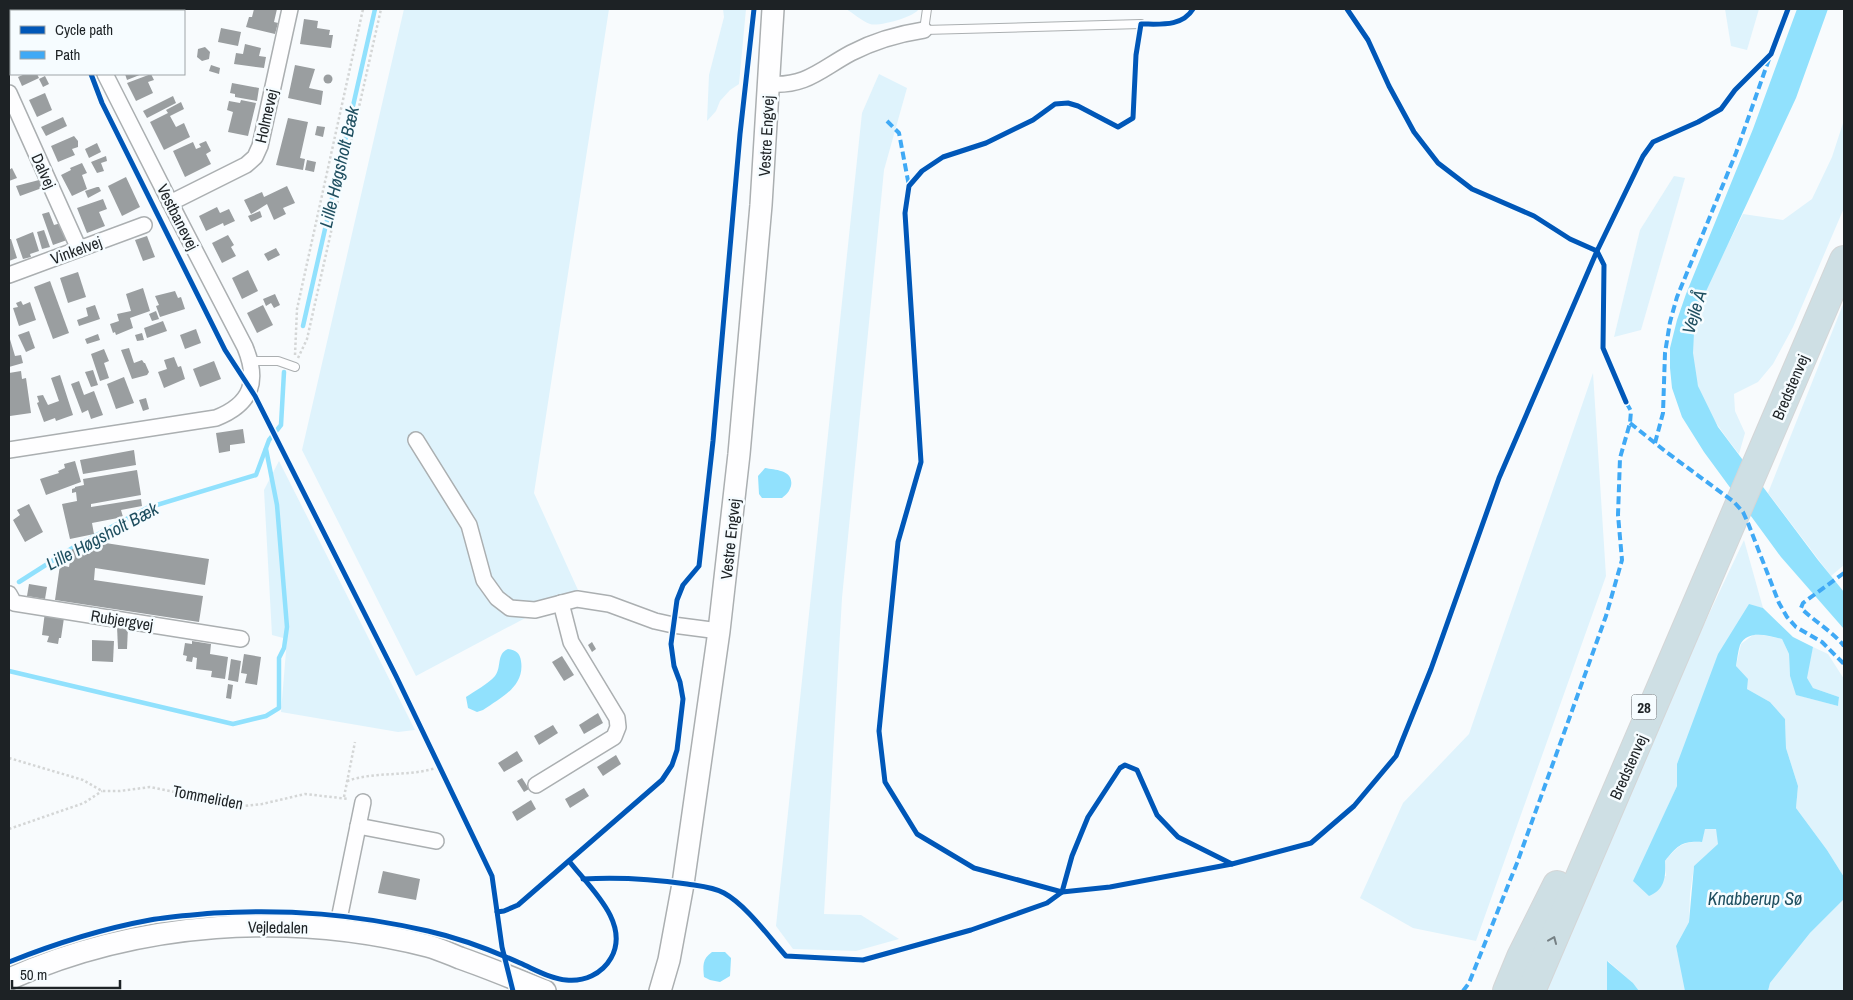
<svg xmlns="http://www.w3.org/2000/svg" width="1853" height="1000" font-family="'Archivo Narrow',sans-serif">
  <rect width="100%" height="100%" fill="#f8fbfd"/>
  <g fill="#dff3fc">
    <path d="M404,9h205l-75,484 44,97 -162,86 -114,-226z"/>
    <path d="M723,9h23l-7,75 -9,6 -10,11 -4,10 -9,10 2,-46 15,-58z"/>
    <path d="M846,9h73c-5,8 -40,18 -49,15 -8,-3 -17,-11 -24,-15z"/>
    <path d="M1725,9h34l-12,41 -16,-4z"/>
    <path d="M879,74l28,14 -23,82 -42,428 -18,316 37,1 38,24 -43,12 -63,-2 -17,-23 86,-813z"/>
    <path d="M1844,120v88l-51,119 -20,37 -15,18 -24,12 1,17 10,22 -6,21c-16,-21 -33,-42 -41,-68 -20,-60 20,-119 45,-172l40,6 29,-21 20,-42z"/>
    <path d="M1674,176l11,2 -44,152 -27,7 26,-107z"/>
    <path d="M1844,302v263l-13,11 -63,-83z"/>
    <path d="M1593,373l13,203 -130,365 -63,-13 -53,-30 43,-95 66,-69z"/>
    <path d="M279,461l136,269 -17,2 -117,-20 6,-73 -15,-4 -8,-145z"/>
    <path d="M1744,540l19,68 -14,-3 -72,159v22l-43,95 32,-5 -1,-15c13,-15 17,-20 36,-19l4,-13h11l3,15 -25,22 -4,28 -1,28 -13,24 10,44 -47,1 -6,-8 -25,-22 -1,30h-67l90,-210z"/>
    <path d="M1753,635h10l19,4 7,15 1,22 7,19 41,11 1,-9 -26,-9 -7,-10 7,-31 15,7 16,25v198l-17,-27 -31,-42 2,-22 -12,-38 -1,-29 -15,-17 -23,-13 -11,-23 5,-22z"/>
    <path d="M1844,899v92h-76l2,-8 40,-50z"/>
  </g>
  <g fill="#91e1fd">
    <path d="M1797,9h31l-32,89 -94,202 -6,18 -2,15 -1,20 5,33 20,41 100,133 26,32v37l-63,-72 -77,-105 -22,-35 -10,-29 -2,-20v-20l7,-28 9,-26 67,-165z"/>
    <path d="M765,468c11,2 29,2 26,18 -2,6 -4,8 -9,12h-20l-3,-4 -1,-18z"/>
    <path d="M1749,604l14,4 30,29 20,10 -6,31 6,10 26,9 -1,9 -42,-11 -6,-19 -1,-22 -7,-15c-14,-3 -34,-10 -42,6 -2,6 -3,15 -4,21l12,13 -1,10 23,13 15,17 1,29 12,38 -2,22 31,42 17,27v22l-34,34 -40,50 -2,8h-83l-9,-45 13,-24 5,-56 24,-22 -2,-15h-11l-3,13c-20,-1 -24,3 -37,19 1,15 0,29 -16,35l-16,-15 44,-95v-22l41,-110z"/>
    <path d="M508,649c8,1 12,4 13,12 4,25 -20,37 -38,49l-6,2 -9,-4 -2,-11c9,-6 22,-13 29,-21 7,-9 1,-22 13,-27z"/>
    <path d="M712,952h13l6,6 -1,18 -10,6 -10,-2 -6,-3c-1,-11 -2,-18 8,-25z"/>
    <path d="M1607,961l26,22 6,8h-32z"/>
  </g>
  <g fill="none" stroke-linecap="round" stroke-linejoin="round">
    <g stroke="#91e1fd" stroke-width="4.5">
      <path d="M303,326l72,-317"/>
      <path d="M19,582l55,-35 73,-39 109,-33 13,-35 12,-15 3,-53"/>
      <path d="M9,671l224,53 33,-8 13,-8v-50l5,-10 3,-21 -10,-122 -11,-56"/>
    </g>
  </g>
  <g fill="#9a9ea0">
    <path d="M254,9h23l-3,13 4,1 -3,11 -29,-7 3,-10h3z"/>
    <path d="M304,19l14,2 -1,7 13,2 -1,5h4l-2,13 -31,-4z"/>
    <path d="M221,28l20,4 -3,14 -20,-4z"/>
    <path d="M11,31v10l-2,1v-10z"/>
    <path d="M11,44v20l-2,-6v-13z"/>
    <path d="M245,44l16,4 -2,8 7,1 -2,11 -30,-4 2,-11 7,1z"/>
    <path d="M205,47l5,5 -1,7 -7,2 -5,-4 1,-8z"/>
    <path d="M211,65l9,3 -1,6 -10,-3z"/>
    <path d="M295,65l20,4 -6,19 14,3 -2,14 -33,-7z"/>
    <path d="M25,74h12l2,4 -17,8 -4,-9z"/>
    <path d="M125,74h17l-15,6z"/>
    <path d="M151,74l3,6 -6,2 5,11 -17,8 -9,-18z"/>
    <circle cx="328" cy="79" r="4.5"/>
    <path d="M45,76l4,8 -6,3 -4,-8z"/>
    <path d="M232,83l27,5 -2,13 -22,-4v-3l-5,-1z"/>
    <path d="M45,93l7,17 -15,7 -8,-17z"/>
    <path d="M173,96l3,7 -29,15 -4,-7z"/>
    <path d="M241,100l15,3 -8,33 -20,-4 5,-20 -6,-2 2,-9 11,2z"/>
    <path d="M181,102l3,7 -14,7 6,11 8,-4 6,14 -26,13 -14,-28 18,-9 -2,-3z"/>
    <path d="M63,117l4,9 -21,10 -5,-9z"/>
    <path d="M288,118l20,4 -8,36 5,1 -2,11 -27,-5z"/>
    <path d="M317,126l8,1 -2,10 -8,-2z"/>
    <path d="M74,136l4,5v6l-6,2 3,6 -17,7 -7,-16z"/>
    <path d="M206,141l5,10 -5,3 5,10 -26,13 -12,-26 20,-9 3,7 5,-2 -2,-3z"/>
    <path d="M97,143l4,9 -12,6 -4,-9z"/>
    <path d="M106,156l1,5 -6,2 3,8 -7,2 -6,-11z"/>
    <path d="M307,160l9,2 -2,10 -9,-2z"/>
    <path d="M82,163l5,10 -5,2 5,14 -15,7 -11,-21 10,-5 -1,-2z"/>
    <path d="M12,168l5,10 -8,3v-11z"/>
    <path d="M126,177l14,30 -18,9 -14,-30z"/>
    <path d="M39,180l3,8 -22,8 -4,-10z"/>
    <path d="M287,186l8,17 -12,5 3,6 -12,6 -7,-16 -16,10 -7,-14 18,-8 2,5z"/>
    <path d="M97,187h2l2,4 -13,7 -3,-7z"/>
    <path d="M103,199l4,10 -8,3 6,14 -18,7 -10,-25z"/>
    <path d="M217,207l3,6 9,-4 6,12 -11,5 -1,-3 -17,8 -7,-15z"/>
    <path d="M260,211l2,6 -11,5 -3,-6z"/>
    <path d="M49,212l5,13 7,-2 6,17 -14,5 -11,-31z"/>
    <path d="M44,230l6,17 -8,2 -5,-17z"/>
    <path d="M33,232l6,19 -9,3 1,3 -8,2 -7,-20z"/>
    <path d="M228,235l6,10 -3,2 5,9 -14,7 -10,-20z"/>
    <path d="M147,236l8,21 -12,4 -8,-21z"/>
    <path d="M9,239h2l6,19 -8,3z"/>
    <path d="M276,248l4,7 -12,6 -4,-7z"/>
    <path d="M248,270l10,21 -16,8 -10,-21z"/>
    <path d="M78,272l8,25 -18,6 -8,-25z"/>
    <path d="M50,281l19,52 -16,6 -19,-52z"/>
    <path d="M143,288l7,23 -20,7 3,10 -17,7 -1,-3 -2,1 -3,-9 9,-3 -2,-7 14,-3 -5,-17z"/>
    <path d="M175,291l3,7 3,-1 4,12 -25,8 -4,-11 3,-1 -4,-9z"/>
    <path d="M275,294l5,11 -6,3 -3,-5 -5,3 -3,-7z"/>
    <path d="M21,301l2,4 7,-3 6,18 -17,6 -6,-18 5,-1 -2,-4z"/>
    <path d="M95,305l5,14 -21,7 -2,-6 11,-4 -2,-8z"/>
    <path d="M263,305l10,20 -16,8 -10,-20z"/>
    <path d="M156,311l3,8 -7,2 -3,-7z"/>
    <path d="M163,321l4,10 -20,7 -3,-10z"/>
    <path d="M196,329l5,14 -16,6 -5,-14z"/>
    <path d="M29,331l6,17 -9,4 -8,-17z"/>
    <path d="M142,333l2,7 -7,1 -2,-6z"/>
    <path d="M98,334l2,6 -13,4 -2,-5z"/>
    <path d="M9,336l6,20 6,-1 2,8 -14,4z"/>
    <path d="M129,348l5,15 8,-3 2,3h1l4,9 -2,3 -15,4 -11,-29z"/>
    <path d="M104,349l5,12 -5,2 5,15 -9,3 -9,-27z"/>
    <path d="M174,357l4,10 3,-1 4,13 -21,9 -6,-16 9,-3 -3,-9z"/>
    <path d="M214,361l7,18 -21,8 -7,-18z"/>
    <path d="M93,370l5,15 -7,2 -6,-15z"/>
    <path d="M21,371l1,8 4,-1 5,35 -21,3 -1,-43z"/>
    <path d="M60,375l13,40 -17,6 -1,-3 -11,4 -7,-19 2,-1 -2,-6 6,-1 5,10 11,-4 -8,-23z"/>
    <path d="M124,377l10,26 -18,6 -9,-25z"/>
    <path d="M79,381l5,14 10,-4 9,24 -12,4 -3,-9 -6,3 -11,-29z"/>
    <path d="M146,398l3,11 -6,2 -4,-11z"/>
    <path d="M243,429l2,14 -15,2v6l-11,2 -3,-20z"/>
    <path d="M134,450l2,15 -53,9 -3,-14z"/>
    <path d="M75,461l6,21 -35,13 -6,-16 19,-6 -1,-2 7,-3 -1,-4z"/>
    <path d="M137,470l4,25 -50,9v3l50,-8 1,7 -21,4 2,7 -31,6 2,11 -24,5 -8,-35 15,-3 -1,-9 -4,1v-4l3,-1v-1l9,-2 -1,-6z"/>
    <path d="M29,504l14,28 -18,10 -12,-22 7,-5 -3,-5z"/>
    <path d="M99,542l110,17 -4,26 -110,-17 -1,12 109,16 -4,26 -144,-22 5,-35 9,2 3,-18 17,3 1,-8 9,1z"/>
    <path d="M29,584l18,3 -2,12 -18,-3z"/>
    <path d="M45,612l19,6 -3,20h-2l-1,6 -11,-2 2,-6 -7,-1z"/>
    <path d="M117,626l11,1 -1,22h-9z"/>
    <path d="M92,640l22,1 -1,21 -21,-1z"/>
    <path d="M192,641l19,3 -1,10 18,3 -3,22 -14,-2 1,-6 -16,-2 1,-11 -4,-1 -1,5 -6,-1 1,-5 -4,-1 2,-12 7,1z"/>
    <path d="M592,642l4,7 -4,3 -4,-7z"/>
    <path d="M244,654l17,3 -4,28 -12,-2 2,-9 -6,-1z"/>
    <path d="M562,656l12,19 -10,6 -12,-19z"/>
    <path d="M231,659l10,2 -3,21 -10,-2z"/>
    <path d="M228,684l5,1 -2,14 -5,-1z"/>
    <path d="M598,713l5,10 -19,11 -5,-9z"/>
    <path d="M553,725l5,8 -19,12 -5,-9z"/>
    <path d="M517,751l6,10 -19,11 -6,-9z"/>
    <path d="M616,755l5,9 -18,12 -6,-9z"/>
    <path d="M522,778l7,11 -5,3 -7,-11z"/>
    <path d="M584,788l5,8 -19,12 -5,-9z"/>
    <path d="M531,800l5,9 -19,12 -5,-9z"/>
    <path d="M383,871l37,8 -4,21 -38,-7z"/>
  </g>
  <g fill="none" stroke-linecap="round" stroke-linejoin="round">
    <g stroke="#abafb1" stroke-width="10">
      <g id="lane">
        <path d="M927,9l-3,21 217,-6"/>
        <path d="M251,361h27l17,6"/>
      </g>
    </g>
    <g stroke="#abafb1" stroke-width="18">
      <g id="street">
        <path d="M73,9l1,2"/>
        <path d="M769,84c37,3 52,-15 82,-31 23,-12 47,-19 73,-23"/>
        <path d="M9,93l70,156"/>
        <path d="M170,203l76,-38 9,-8 5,-11 30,-137"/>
        <path d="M9,275l135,-50"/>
        <path d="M416,440l53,85 15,55 13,18 13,10 25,2 42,-11 32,5 46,17 18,4 46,6"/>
        <path d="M9,450l207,-32c36,-14 43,-37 29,-71l-67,-129 -73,-144"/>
        <path d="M9,594l5,9 227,36"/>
        <path d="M536,785l78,-48 4,-10 -1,-9 -46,-76 -10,-39"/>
        <path d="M358,826l78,15"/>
        <path d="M337,929l26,-127"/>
      </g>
    </g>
    <g stroke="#abafb1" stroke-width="24">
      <g id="secondary">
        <path d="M9,979c130,-58 281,-68 419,-33 11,3 22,8 32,12 29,10 57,22 85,33"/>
        <path d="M660,991l9,-31 14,-76 36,-253 20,-177 22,-249 12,-196"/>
      </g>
    </g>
    <g stroke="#d4d6d7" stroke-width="30">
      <g id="highway">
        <path d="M1507,991l14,-34 36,-72"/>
        <path d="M1531,991l313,-731"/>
      </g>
    </g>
    <g stroke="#d4d6d6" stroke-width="2.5" stroke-dasharray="2.5 2.5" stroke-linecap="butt">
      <path d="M295,355l2,-46 66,-300"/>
      <path d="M298,358l9,-19 74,-330"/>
      <path d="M9,758l74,22 19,11h18l30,-4 94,19 18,-2 43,-10 44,5"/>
      <path d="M347,781c29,-10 60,-4 89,-13"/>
      <path d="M344,797l11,-55"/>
      <path d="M9,829l75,-26 18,-12"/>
    </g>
    <use href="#lane" stroke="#fefeff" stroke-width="8"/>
    <use href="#street" stroke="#fefeff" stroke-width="15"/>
    <use href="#secondary" stroke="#fefeff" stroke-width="21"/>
    <use href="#highway" stroke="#cedfe4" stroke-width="28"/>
    <g stroke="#3fa9f5" stroke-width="4" stroke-dasharray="8 4" stroke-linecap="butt">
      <path d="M58,9l2,2"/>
      <path d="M887,121l12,12 10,53"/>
      <path d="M1630,423l35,28 69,51 9,10 5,11 31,80 8,14 9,10 26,15 22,22"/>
      <path d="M1655,443l8,-30 2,-60 5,-31 7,-25 59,-144 33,-94"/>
      <path d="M1844,573l-41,30 -2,5c14,14 31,23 43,38"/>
      <path d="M1463,991l6,-8 48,-120 56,-155 33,-92 16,-56 -4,-45 2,-57 10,-35 1,-12 -5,-9"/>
    </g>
    <g stroke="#f6fcff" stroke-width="8">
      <g id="cycleway">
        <path d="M1193,9c-11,18 -33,15 -52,15l-5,31 -3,63 -15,9 -40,-21 -10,-3 -13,1 -22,16 -47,23 -43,14 -21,14 -13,15 -4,27 16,249 -23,80 -19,189 6,51 32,52 57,34 88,24 48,-5 122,-23 79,-21 43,-37 42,-50 35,-87 68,-191 98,-227 7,14 -1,83 23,54"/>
        <path d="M1347,9l21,31 21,46 25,46 24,31 34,26 62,27 36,23 27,12 46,-95 10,-14 45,-20 23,-13 14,-19 36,-36 17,-45"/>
        <path d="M91,74l11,29 123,247 30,46 141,280 96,200 10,71 11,44"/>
        <path d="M583,879c36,-2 69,0 104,5 12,2 26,3 37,9 22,12 45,44 62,63l77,4 108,-30 76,-27 15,-11 10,-36 16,-39 32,-49 5,-3 12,5 20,45 21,22 54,27"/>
        <path d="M497,912l7,-1 14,-6 144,-125 10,-15 5,-15 6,-51 -3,-17 -6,-16 -3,-22 6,-44 6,-15 16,-19 14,-125 27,-307 14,-125"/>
        <path d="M9,962c45,-18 92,-33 141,-42 21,-4 43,-5 64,-7 76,-4 139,1 214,18 31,7 63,19 92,32 14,6 31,16 46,17 18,2 36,-6 45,-22 20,-35 -22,-71 -42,-97"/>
      </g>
    </g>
    <use href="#cycleway" stroke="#0057b8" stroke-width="5"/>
  </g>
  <defs><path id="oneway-chevron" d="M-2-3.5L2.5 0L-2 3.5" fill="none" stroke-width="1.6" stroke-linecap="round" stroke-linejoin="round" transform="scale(1.25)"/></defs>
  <use stroke="#768084" href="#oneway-chevron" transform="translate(1553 940) rotate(-67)"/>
  <g text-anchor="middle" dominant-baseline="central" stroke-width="5" stroke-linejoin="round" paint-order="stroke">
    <rect fill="#f6fcff" stroke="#5e6366" stroke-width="1" x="1631.5" y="694.5" width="25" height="25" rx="4"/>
    <g font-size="15" font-weight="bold" fill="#1d2225">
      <text x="1644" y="707">28</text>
    </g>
    <g font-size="16" fill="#1d2225" stroke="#f6fcff">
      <text transform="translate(266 116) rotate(-77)">Holmevej</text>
      <text transform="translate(766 136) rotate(-87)">Vestre Engvej</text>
      <text transform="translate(44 171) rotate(66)">Dalvej</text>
      <text transform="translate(178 217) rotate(63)">Vestbanevej</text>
      <text transform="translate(76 250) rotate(-20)">Vinkelvej</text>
      <text transform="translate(1790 387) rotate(-67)">Bredstenvej</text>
      <text transform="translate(730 539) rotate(-84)">Vestre Engvej</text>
      <text transform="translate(122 620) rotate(9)">Rubjergvej</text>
      <text transform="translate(1628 767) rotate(-66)">Bredstenvej</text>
      <text transform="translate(208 797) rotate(11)">Tommeliden</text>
      <text transform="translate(278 927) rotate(1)">Vejledalen</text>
    </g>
    <g font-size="18" font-style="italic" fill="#1f4f60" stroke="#f6fcff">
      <text transform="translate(339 167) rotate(-77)">Lille Høgsholt Bæk</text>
      <text transform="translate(1694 312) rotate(-73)">Vejle Å</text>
      <text transform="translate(102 536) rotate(-28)">Lille Høgsholt Bæk</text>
      <text x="1755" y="898">Knabberup Sø</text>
    </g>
  </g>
  <rect width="1853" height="1000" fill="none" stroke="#1d2225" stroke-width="20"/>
  <rect x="10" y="10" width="175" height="65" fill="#f6fcff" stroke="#9fa5a8"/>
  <rect x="20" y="26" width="25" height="8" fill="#0057b8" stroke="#9fa5a8"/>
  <text x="55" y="35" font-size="15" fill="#1d2225">Cycle path</text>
  <rect x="20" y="51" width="25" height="8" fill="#3fa9f5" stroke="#9fa5a8"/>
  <text x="55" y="60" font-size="15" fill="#1d2225">Path</text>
  <path d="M12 980v8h108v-8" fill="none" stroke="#1d2225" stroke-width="2.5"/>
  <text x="20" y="980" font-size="15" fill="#1d2225" stroke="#f6fcff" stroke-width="4" paint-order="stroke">50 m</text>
</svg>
